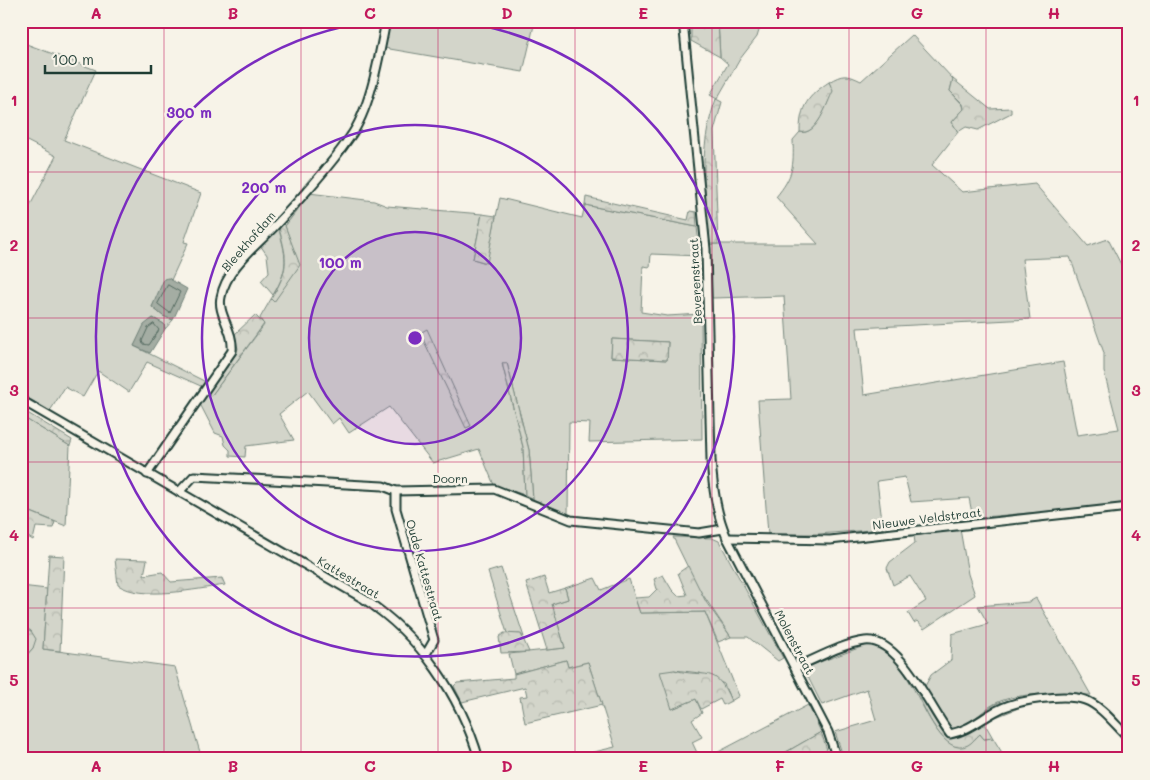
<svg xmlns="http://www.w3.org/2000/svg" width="1150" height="780" font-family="Mali,sans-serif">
  <defs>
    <pattern id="forest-crowns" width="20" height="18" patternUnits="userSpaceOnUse" patternTransform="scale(1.25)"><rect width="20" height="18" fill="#d3d5ca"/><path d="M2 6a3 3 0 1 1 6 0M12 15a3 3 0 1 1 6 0" fill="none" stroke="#b5b8ae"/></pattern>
  </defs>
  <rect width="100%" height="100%" fill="#f7f3e8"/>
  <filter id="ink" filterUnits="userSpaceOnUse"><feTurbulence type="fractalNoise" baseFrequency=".02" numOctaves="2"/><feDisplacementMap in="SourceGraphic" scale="10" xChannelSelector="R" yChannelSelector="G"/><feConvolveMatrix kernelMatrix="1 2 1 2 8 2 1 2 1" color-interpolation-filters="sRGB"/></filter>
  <g filter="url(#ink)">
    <g fill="#d3d5ca" stroke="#79897f" fill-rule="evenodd">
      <path d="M391,21h144l-12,51 -139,-24z"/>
      <path d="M718,21h44l-5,16 -17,22 -23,40 -7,-4 18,-31 -8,-7z"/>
      <path d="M912,35l41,44 -3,12 13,14 1,4 -12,13 6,10 -26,33 30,27 73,-8 53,62 20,-7 21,41v224l-156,14 -4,-20 -58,4 -6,-25 -28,4 6,48 -65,5h-50l-10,-134 33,-1 -7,-103 -72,2 -2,-54h108l-42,-47c17,-21 18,-30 17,-57l7,-8c17,4 27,-29 32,-41l-3,-9c13,-8 18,-8 32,-1zM1070,257l34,96v19l15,57 -42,6 -14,-73 -199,33 -7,-67 173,-9 -8,-60z"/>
      <path d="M21,42l75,28 -32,70 137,53 -17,49 4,1 -17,37 -3,-2 -16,29 11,9 10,4 -8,9 -1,-5 -11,-6 -19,28 72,36 -3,5 -56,-25 -18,30 -31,-21 -15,26 -18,-10 -15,24 -29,-17v-171l35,-67 -35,-18z"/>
      <path d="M309,193l65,8 13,5 95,8 -9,45 13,4 14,-65 82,20 3,-13 112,22 3,29 -49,-2 -1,13 -7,-1 -2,46 26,4 34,-2 1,125 -113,3 1,-19 -21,-1 -1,92 -35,-15 -4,-49 -22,-87h-5l21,84 2,48 -31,-10 -15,-36 -46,14 -44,-56 -40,26 -10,-15 -7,6 -24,-33 -29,23 15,26 -48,6 -1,11 -15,-1v-6l-5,-5 -2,-9 -8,-3 -15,-29 7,-11 4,3 53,-71 -4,-7 11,-19 3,2 25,-36 -14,-39zM612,339l56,3 -1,18 -56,-3z"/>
      <path d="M278,226c8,30 12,41 -5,69l-12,-14 8,-9 -2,-17 -7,-10z"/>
      <path d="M21,416l49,30 -4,80 -45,-18z"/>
      <path d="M960,529l8,45 7,21 -51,34 -7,-8 -3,2 -6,-10 18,-12 -16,-25 -17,9 -6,-17 3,-6 25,-19 -1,-7z"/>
      <path d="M673,537l39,1 7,3 64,117 -5,3 -30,-24h-17l-34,-51z"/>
      <path d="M501,568l23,69 -5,-3 -6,1 -6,-2 -19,-61z"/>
      <path d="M595,578l6,12 28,-11 11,34 65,-1 34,84 -8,5 -7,-17 -24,-11 -26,-3 -2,39 24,-10 6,14 -10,7 10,17 -10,5 8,17h-135l50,-12 -27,-85 -20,5 -2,-7 -52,14 -5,-20 56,-6 -13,-44 16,-5 -3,-11z"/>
      <path d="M21,586l26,3 -4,60 132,18 27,92h-181v-98l12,-13 -2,-17 -10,-5z"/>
      <path d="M1036,598l55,97c-30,0 -70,-5 -97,9 -15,8 -25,24 -43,25l-27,-41 7,-13 20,-15 1,-26 36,-10 -10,-18 51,-4z"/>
      <path d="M867,645c47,0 59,111 98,100 6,-1 11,-7 15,-11l4,5 9,-1 13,21h-70l-2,-5 -18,5h-72l-9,-27 41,-12 -9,-31 -45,16 -17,-34 1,-4z"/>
      <path d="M808,705l13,27 -47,27h-69z"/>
    </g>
    <g fill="url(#forest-crowns)" stroke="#79897f">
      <path d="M691,21h27l2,36 -29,-16z"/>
      <path d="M953,79l37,30 21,-1v5l-33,17 -12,-3 -8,5 -6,-10 12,-13 -1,-5 -13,-13z"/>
      <path d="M829,82l4,9c-6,12 -16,45 -33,41 0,-26 8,-36 29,-50z"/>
      <path d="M716,99l6,3 -8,29 4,113h-8c-5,-54 -13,-92 6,-145z"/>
      <path d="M311,177l7,6 -33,43 15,39 -26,37 -3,-3c21,-34 15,-42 6,-79z"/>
      <path d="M586,197l102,23 2,-9 6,1 1,15 -112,-22z"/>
      <path d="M482,214l14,2 -9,47 -14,-4z"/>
      <path d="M255,315l9,9 -53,72 -4,-3 31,-44 -3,-15z"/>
      <path d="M427,329l44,97 -5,2 -46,-95z"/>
      <path d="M612,339l56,3 -1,18 -56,-3z"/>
      <path d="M502,363h5l22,87 4,49 -8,-4 -2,-48z"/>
      <path d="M21,409l51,31 -2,6 -49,-30z"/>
      <path d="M21,508l34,14 -2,6 -17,-1 -3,13 -12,-7z"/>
      <path d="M49,555l15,1 -4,95 -17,-2z"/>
      <path d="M115,559l32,1 -3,15 18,-3 9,10 51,-4 3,7c-28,4 -83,16 -107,0z"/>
      <path d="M688,566l18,36 25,35 -13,5 -13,-30 -65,1 -5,-15 14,-1 8,-8 -3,-10 9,-4 9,15 6,6 9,-1 -9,-22z"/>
      <path d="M544,577l5,16 16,-5 3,11 -16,5 13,44 -18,2 -21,-67z"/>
      <path d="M22,626l9,5 5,8 -3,9 -12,13z"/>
      <path d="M504,633l17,1 8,18 -28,1 -2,-16z"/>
      <path d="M566,660l2,7 20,-5 14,43 -77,18 -5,-26 7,-1 -2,-9 -63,15 -8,-16 3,-3 57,-5v-4z"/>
      <path d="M674,670c32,9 41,-7 57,31l-8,4 -3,-6 -19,10 -5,-10 -24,10 -12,-37z"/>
      <path d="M926,690l25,39 9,-1 35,-24 26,-7v10l-25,10 -11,7 8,14 -9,1 -4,-5c-4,3 -8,9 -12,11 -24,13 -43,-37 -51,-52z"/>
      <path d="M821,732l6,18 -17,9h-36z"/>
    </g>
    <g fill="#a4ada3" stroke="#6f8077">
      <path d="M168,278l19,11 -14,31 -10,-4 -11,-9 12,-28z"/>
      <path d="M153,318l11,6 1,5 -15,24 -16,-7 10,-21z"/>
    </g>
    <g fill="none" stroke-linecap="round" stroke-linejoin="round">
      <g stroke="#546a60" stroke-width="1">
        <path d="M168,285l12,7 -10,21 -12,-9z"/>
        <path d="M154,324l5,6 -10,15 -6,-1 -1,-3 6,-13z"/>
      </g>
      <g stroke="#1f3d34" stroke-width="11">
        <g id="minor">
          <path d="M683,21l23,228 5,211c2,27 5,53 16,78l101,194 9,27"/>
          <path d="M21,400l343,199c56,37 96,95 115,160"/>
          <path d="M147,474l85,-123c2,-21 -15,-37 -11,-54 5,-28 34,-50 52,-69 27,-29 55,-59 77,-91 21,-29 29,-81 36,-116"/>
          <path d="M396,491v18l38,131 -8,14"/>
          <path d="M179,492l15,-16 189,10 13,5 98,-2 77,31 128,13 24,-4"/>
          <path d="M727,538l103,2 299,-33"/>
          <path d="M796,667c22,-9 46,-23 69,-26 35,-4 66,69 85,93 18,-3 32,-16 48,-24 19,-10 67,-17 87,-10 17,6 31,26 44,38"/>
        </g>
      </g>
      <use href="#minor" stroke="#f7f3e8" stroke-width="7"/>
    </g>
  </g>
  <path fill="none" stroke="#c2185b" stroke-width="1" stroke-opacity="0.55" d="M164,21v738M301,21v738M438,21v738M575,21v738M712,21v738M849,21v738M986,21v738M21,172h1108M21,318h1108M21,462h1108M21,608h1108"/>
  <circle cx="415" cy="338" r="106" fill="#7b2cbf" fill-opacity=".12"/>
  <g fill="none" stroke="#7b2cbf" stroke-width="2.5">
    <circle cx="415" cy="338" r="106"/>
    <circle cx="415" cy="338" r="213"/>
    <path d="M454 21A319 319 0 1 1 376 21"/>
  </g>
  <g text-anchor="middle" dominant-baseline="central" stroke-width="5" stroke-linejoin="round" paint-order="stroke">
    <g font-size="12" fill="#1f3d34" stroke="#f7f3e8">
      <text transform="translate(248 241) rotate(-49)">Bleekhofdam</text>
      <text transform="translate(695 281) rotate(-93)">Beverenstraat</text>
      <text x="450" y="478">Doorn</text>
      <text transform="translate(927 518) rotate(-7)">Nieuwe Veldstraat</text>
      <text transform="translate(425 570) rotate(74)">Oude Kattestraat</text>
      <text transform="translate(349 577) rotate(31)">Kattestraat</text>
      <text transform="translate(795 642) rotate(62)">Molenstraat</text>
    </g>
  </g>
  <circle cx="415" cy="338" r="8" fill="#7b2cbf" stroke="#f7f3e8" stroke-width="2.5"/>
  <g font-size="15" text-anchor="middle" font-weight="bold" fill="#7b2cbf" stroke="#f7f3e8" stroke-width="5" stroke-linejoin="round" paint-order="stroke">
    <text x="189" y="118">300 m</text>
    <text x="264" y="193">200 m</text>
    <text x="340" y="268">100 m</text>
  </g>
  <rect width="1150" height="780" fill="none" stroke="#f7f3e8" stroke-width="55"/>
  <path d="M45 65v8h106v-8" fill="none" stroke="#1f3d34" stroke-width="2.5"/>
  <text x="52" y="65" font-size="15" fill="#1f3d34" stroke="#f7f3e8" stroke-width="4" paint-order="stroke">100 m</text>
  <rect x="28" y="28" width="1094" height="724" fill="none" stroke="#c2185b" stroke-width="2"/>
  <g font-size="16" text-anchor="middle" font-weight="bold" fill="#c2185b">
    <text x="96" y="19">A</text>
    <text x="233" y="19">B</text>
    <text x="370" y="19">C</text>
    <text x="507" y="19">D</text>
    <text x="643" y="19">E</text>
    <text x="780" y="19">F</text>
    <text x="917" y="19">G</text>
    <text x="1054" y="19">H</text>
    <text x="14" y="106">1</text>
    <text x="1136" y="106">1</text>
    <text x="14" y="251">2</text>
    <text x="1136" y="251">2</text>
    <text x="14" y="396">3</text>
    <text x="1136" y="396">3</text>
    <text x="14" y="541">4</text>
    <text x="1136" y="541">4</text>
    <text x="14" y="686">5</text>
    <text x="1136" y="686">5</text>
    <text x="96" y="772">A</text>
    <text x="233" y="772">B</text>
    <text x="370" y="772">C</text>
    <text x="507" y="772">D</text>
    <text x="643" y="772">E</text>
    <text x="780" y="772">F</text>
    <text x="917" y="772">G</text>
    <text x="1054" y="772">H</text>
  </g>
</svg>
